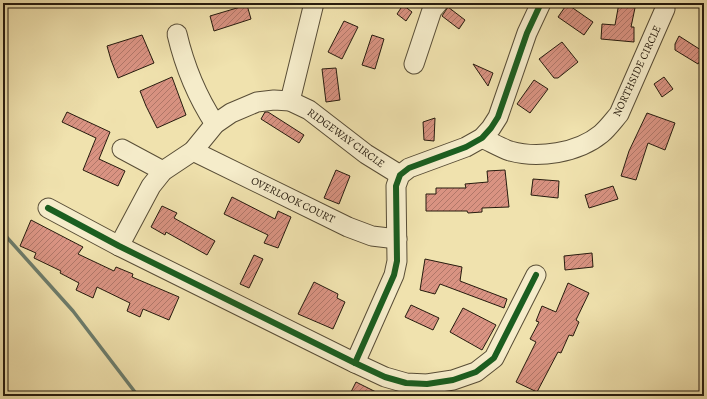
<svg xmlns="http://www.w3.org/2000/svg" width="707" height="399" font-family="Alegreya,serif">
  <defs>
    <pattern id="building-hatch" width="6" height="6" patternUnits="userSpaceOnUse"><rect width="6" height="6" fill="#d99382"/><path d="M-1 1l2-2M0 6l6-6M5 7l2-2" fill="none" stroke="#b07769"/></pattern>
  </defs>
  <rect width="100%" height="100%" fill="#f0e2ae"/>
  <filter id="stains"><feTurbulence type="fractalNoise" baseFrequency=".005" numOctaves="4"/><feColorMatrix values="0 0 0 0 .2 0 0 0 0 .09 0 0 0 0 .02 0 0 0 .5 -.17"/></filter>
  <radialGradient id="worn" r=".72"><stop offset=".6" stop-color="#630" stop-opacity="0"/><stop offset="1" stop-color="#630" stop-opacity=".3"/></radialGradient>
  <g fill="none" stroke-linecap="round" stroke-linejoin="round">
    <path stroke="#6c7d6d" stroke-width="3.5" d="M3,233l70,78 65,85"/>
  </g>
  <g fill="url(#building-hatch)" stroke="#261b0e">
    <path d="M619,3h17l-5,24h3v15l-33,-3 1,-15 13,1z"/>
    <path d="M567,4l26,18 -9,13 -26,-18z"/>
    <path d="M247,5l4,14 -37,12 -4,-15z"/>
    <path d="M403,5l9,7 -6,9 -9,-7z"/>
    <path d="M448,7l17,13 -6,9 -17,-13z"/>
    <path d="M344,21l14,6 -16,32 -14,-7z"/>
    <path d="M142,35l12,28 -36,15 -7,-18 -4,-14z"/>
    <path d="M372,35l12,4 -9,30 -13,-4z"/>
    <path d="M679,36l25,16v2l-6,10 -23,-14v-6z"/>
    <path d="M562,42l16,20 -20,16h-4l-15,-19z"/>
    <path d="M473,64l20,9 -5,13z"/>
    <path d="M336,68l4,32 -14,2 -4,-33z"/>
    <path d="M172,77l14,38 -29,13 -11,-22 -6,-15z"/>
    <path d="M664,77l9,12 -11,8 -8,-13z"/>
    <path d="M534,80l14,9 -18,24 -13,-9z"/>
    <path d="M67,112l43,20 -11,27 26,12 -7,15 -35,-16 13,-32 -34,-16z"/>
    <path d="M265,112h3l36,23 -5,8 -38,-24z"/>
    <path d="M647,113l28,10 -10,27 -17,-7 -12,37 -15,-4 8,-25z"/>
    <path d="M435,118l-1,23 -10,-1 -1,-18z"/>
    <path d="M336,170l14,6 -11,28 -15,-6z"/>
    <path d="M505,170l4,37 -27,1v4l-14,1 -1,-2h-41v-17h10v-6h30l-1,-4 23,-2 -1,-11z"/>
    <path d="M533,179l26,2 -1,17 -27,-3z"/>
    <path d="M613,186l5,13 -29,9 -4,-13z"/>
    <path d="M232,197l43,22 3,-8 13,6 -13,31 -14,-5 4,-8 -44,-21z"/>
    <path d="M162,206l15,7 -3,5 41,23 -8,14 -41,-23 -1,3 -14,-8z"/>
    <path d="M31,220l52,27 -5,7 36,17 2,-4 17,7 -1,3 47,20 -10,23 -26,-11 -3,8 -13,-6 3,-8 -33,-16 -4,11 -17,-8 3,-7 -19,-10 1,-2 -27,-13 2,-5 -16,-7z"/>
    <path d="M592,253l1,14 -28,3 -1,-14z"/>
    <path d="M254,255l9,4 -14,29 -9,-4z"/>
    <path d="M425,259l37,8 -2,14 47,18 -3,9 -64,-24 -5,10 -15,-4z"/>
    <path d="M314,282l24,12 -1,4 8,4 -12,27 -35,-15z"/>
    <path d="M568,283l21,10 -13,27 3,2 -6,14 -4,-1 -8,18 -3,-1 -21,40 -21,-10 20,-40 -6,-3 9,-17 -3,-1 6,-15 14,6z"/>
    <path d="M411,305l28,13 -6,12 -28,-13z"/>
    <path d="M463,308l33,17 -14,25 -32,-18z"/>
    <path d="M356,382l28,14h-35z"/>
  </g>
  <g fill="none" stroke-linecap="round" stroke-linejoin="round">
    <g stroke="#584d36" stroke-width="21">
      <g id="minor">
        <path d="M177,34c8,34 19,61 38,90"/>
        <path d="M414,64l18,-54 6,-7"/>
        <path d="M290,101l24,-98"/>
        <path d="M482,138c9,4 19,10 28,13 28,8 68,2 91,-17 7,-6 12,-13 18,-20l46,-105"/>
        <path d="M122,149l41,22"/>
        <path d="M193,151l155,76 24,9 25,3"/>
        <path d="M48,208l71,38 236,117 30,14 21,6 21,1 26,-4 23,-8 18,-14 42,-83"/>
        <path d="M119,246l32,-60 12,-15 30,-20 22,-27 16,-11 26,-11 17,-2 16,1 19,9 57,44 34,21"/>
        <path d="M355,363l39,-88 3,-14 -1,-75 4,-11 9,-7 57,-21 16,-9 9,-10 7,-11 29,-84 14,-30"/>
      </g>
    </g>
    <use href="#minor" stroke="#f5ecca" stroke-width="19"/>
    <g stroke="#f5ecca" stroke-width="8">
      <g id="cycleway">
        <path d="M48,208l71,38 236,117 30,14 21,6 21,1 26,-4 23,-8 18,-14 42,-83"/>
        <path d="M355,363l39,-88 3,-14 -1,-75 4,-11 9,-7 57,-21 16,-9 9,-10 7,-11 29,-84 14,-30"/>
      </g>
    </g>
    <use href="#cycleway" stroke="#1b5e20" stroke-width="6"/>
  </g>
  <g text-anchor="middle" dominant-baseline="central" stroke-width="3" stroke-linejoin="round" paint-order="stroke">
    <g font-size="11" fill="#261b0e" stroke="#f5ecca">
      <text transform="translate(637 71) rotate(-65)">NORTHSIDE CIRCLE</text>
      <text transform="translate(346 138) rotate(36)">RIDGEWAY CIRCLE</text>
      <text transform="translate(293 200) rotate(26)">OVERLOOK COURT</text>
    </g>
  </g>
  <rect width="707" height="399" fill="none" stroke="#f0e2ae" stroke-width="16"/>
  <rect x="4" y="4" width="699" height="391" fill="none" stroke="#261b0e" stroke-width="2"/>
  <rect x="8" y="8" width="691" height="383" fill="none" stroke="#261b0e"/>
  <rect width="100%" height="100%" filter="url(#stains)"/>
  <rect width="100%" height="100%" fill="url(#worn)"/>
</svg>
